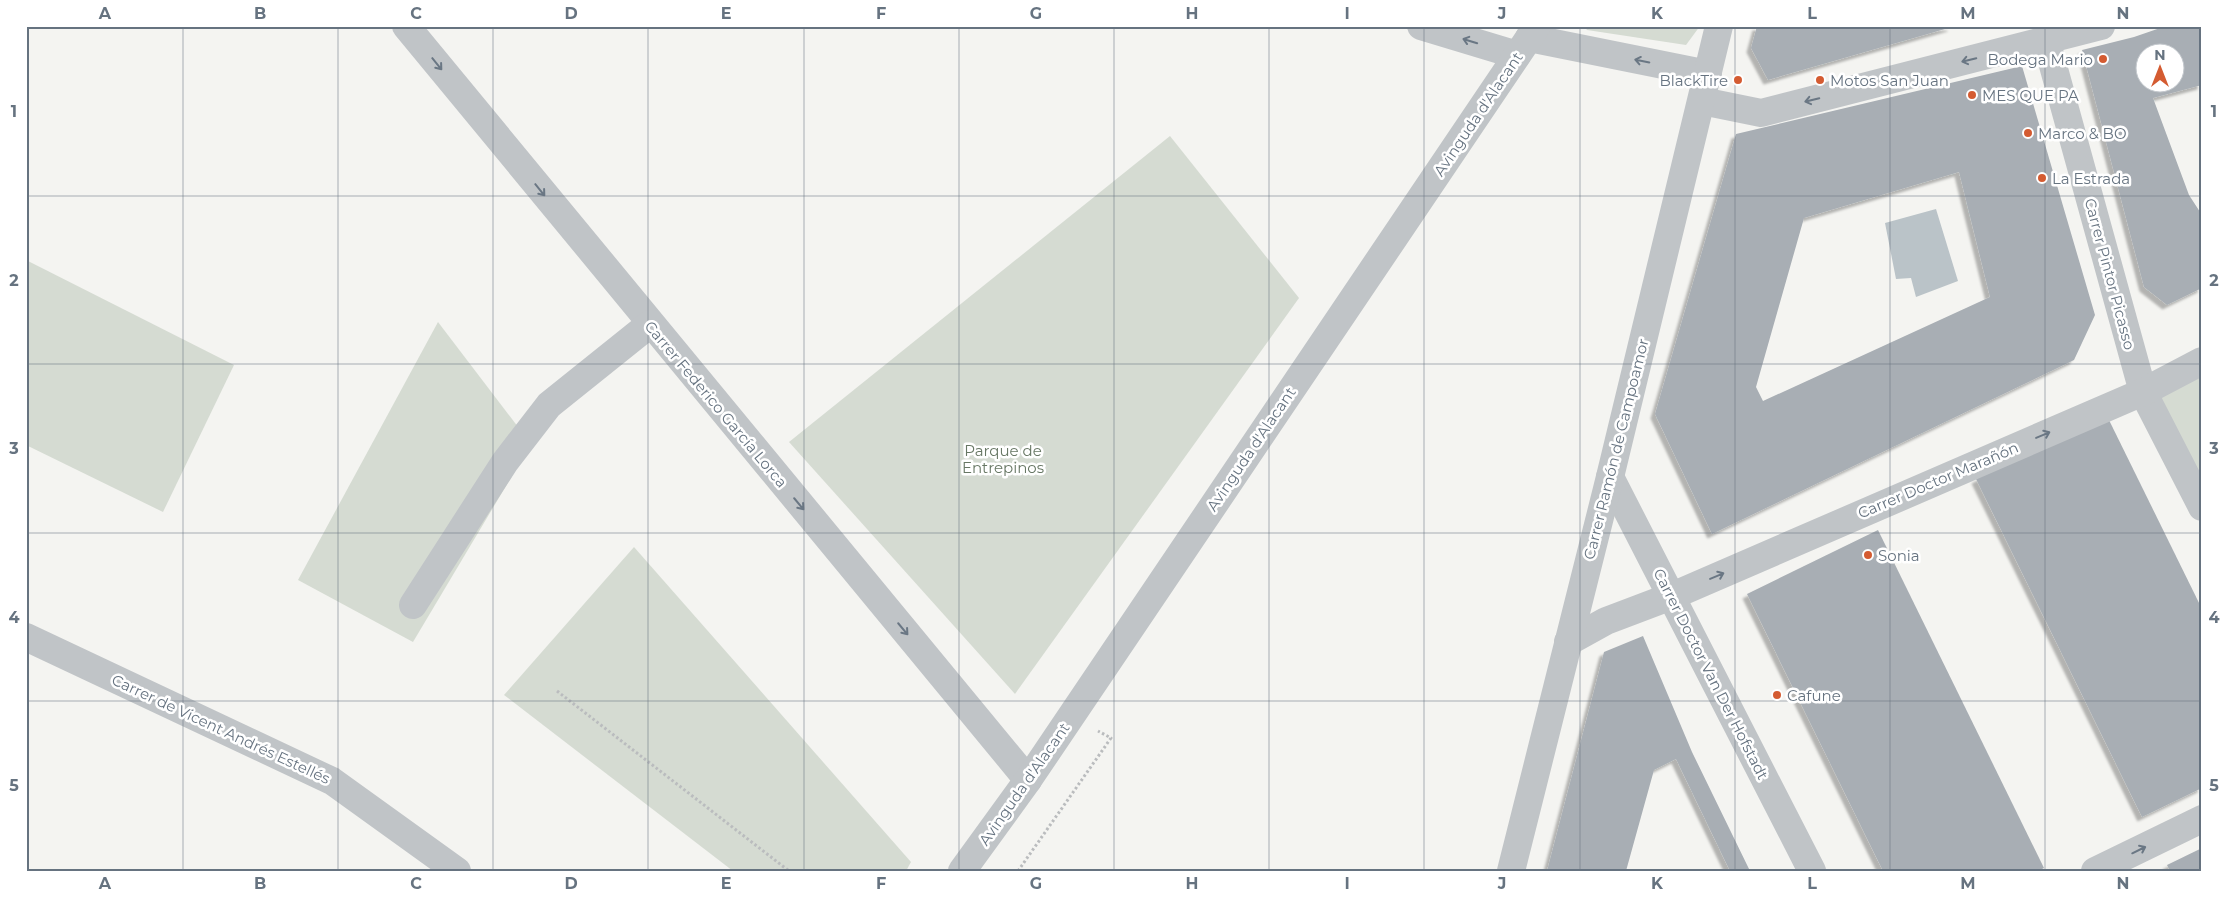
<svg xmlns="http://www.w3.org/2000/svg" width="2228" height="897" font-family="Montserrat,sans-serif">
  <defs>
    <filter id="shadow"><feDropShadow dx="-4.5" dy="4.5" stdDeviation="1" flood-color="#0004"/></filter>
  </defs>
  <rect width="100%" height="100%" fill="#f4f4f1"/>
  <g fill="#d5dbd2">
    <path d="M1584,26h116l-14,19 -99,-15z"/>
    <path d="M1170,136l129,162 -284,396 -226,-252z"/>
    <path d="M26,260l208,105 -71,147 -137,-67z"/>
    <path d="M438,322l93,122 -118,198 -115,-62z"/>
    <path d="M2202,361v146l-59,-115z"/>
    <path d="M634,547l277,315 -5,9h-173l-229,-176z"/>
  </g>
  <path fill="#bac3c8" d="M1936,209l22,72 -42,16 -5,-19 -15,1 -11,-56z"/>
  <g fill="#a8aeb4" fill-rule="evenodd" filter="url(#shadow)">
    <path d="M1757,26h195v1l-184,53 -17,-32z"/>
    <path d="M2166,26h36v59l-49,13 36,97 13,20v73l-35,17 -23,-18 -62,-237 52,-13zM2146,52h30v30h-30z"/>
    <path d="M2022,66l73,249 -21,45 -362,174 -57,-120 81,-280zM1959,172l31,125 -227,104 -7,-14 48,-169z"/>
    <path d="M2107,416l95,193v179l-60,29 -166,-338z"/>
    <path d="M1878,530l166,338 -6,3h-155l-136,-277z"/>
    <path d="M1643,636l49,116 58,119h-20l-54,-112 -22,11 -28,101h-79l57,-219z"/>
    <path d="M2202,848v23h-32l-3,-6z"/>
  </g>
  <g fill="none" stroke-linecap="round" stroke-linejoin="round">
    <g stroke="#babcbe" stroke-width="3" stroke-dasharray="2.5 2.5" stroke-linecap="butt">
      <path d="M557,691l232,180"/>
      <path d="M1018,871l93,-133 -13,-7"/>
    </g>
    <g stroke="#c0c4c7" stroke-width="28">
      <path d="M406,26l622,754"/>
      <path d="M1421,26l96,29"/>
      <path d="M1529,38l179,36"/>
      <path d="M2046,40l97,352 59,115"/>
      <path d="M1702,101l59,12 340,-87"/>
      <path d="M1610,477l202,394"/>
      <path d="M413,605l92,-143 44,-57 101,-81"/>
      <path d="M26,637l306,144 125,90"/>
      <path d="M1568,642l38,-21 66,-25 471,-204 59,-31"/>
      <path d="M962,871l66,-91 509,-754"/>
      <path d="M1511,871l99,-394 109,-451"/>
      <path d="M2095,871l107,-52"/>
    </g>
  </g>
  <defs><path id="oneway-shaft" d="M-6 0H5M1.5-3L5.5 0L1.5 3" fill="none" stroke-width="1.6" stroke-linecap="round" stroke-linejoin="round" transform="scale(1.25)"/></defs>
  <g stroke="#6a7784">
    <use href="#oneway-shaft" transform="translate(1470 41) rotate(-163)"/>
    <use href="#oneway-shaft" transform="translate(1969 60) rotate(166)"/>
    <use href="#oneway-shaft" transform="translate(1642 61) rotate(-169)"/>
    <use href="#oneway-shaft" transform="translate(437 64) rotate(51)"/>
    <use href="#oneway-shaft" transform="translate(1812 100) rotate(166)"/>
    <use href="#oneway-shaft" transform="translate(540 190) rotate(51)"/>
    <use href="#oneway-shaft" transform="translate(2043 435) rotate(-23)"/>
    <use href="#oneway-shaft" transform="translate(799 504) rotate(50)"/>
    <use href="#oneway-shaft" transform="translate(1717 576) rotate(-23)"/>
    <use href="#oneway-shaft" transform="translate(903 629) rotate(50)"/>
    <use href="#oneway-shaft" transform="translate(2139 850) rotate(-26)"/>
  </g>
  <path fill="none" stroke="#667380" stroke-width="1" stroke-opacity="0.55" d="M183,26v845M338,26v845M493,26v845M648,26v845M804,26v845M959,26v845M1114,26v845M1269,26v845M1424,26v845M1580,26v845M1735,26v845M1890,26v845M2045,26v845M26,196h2176M26,364h2176M26,533h2176M26,701h2176"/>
  <g fill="#d45b31" stroke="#fff" stroke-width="2">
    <circle cx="2103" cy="59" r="5"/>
    <circle cx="1738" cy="80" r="5"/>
    <circle cx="1820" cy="80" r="5"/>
    <circle cx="1972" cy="95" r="5"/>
    <circle cx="2028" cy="133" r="5"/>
    <circle cx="2042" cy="178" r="5"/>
    <circle cx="1868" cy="555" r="5"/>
    <circle cx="1777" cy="695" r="5"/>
  </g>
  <g text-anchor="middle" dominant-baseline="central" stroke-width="5" stroke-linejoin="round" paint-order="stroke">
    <g font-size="15" fill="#667380" stroke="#fff" text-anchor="start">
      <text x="2093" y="59" text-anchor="end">Bodega Mario</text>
      <text x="1728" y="80" text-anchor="end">BlackTire</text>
      <text x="1830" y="80">Motos San Juan</text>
      <text x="1982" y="95">MES QUE PA</text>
      <text x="2038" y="133">Marco &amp; BO</text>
      <text x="2052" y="178">La Estrada</text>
      <text x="1878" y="555">Sonia</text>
      <text x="1787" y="695">Cafune</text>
    </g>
    <g font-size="15" fill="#667380" stroke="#fff">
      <text transform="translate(1478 114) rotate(-56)">Avinguda d'Alacant</text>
      <text transform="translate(2110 274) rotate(75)">Carrer Pintor Picasso</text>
      <text transform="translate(716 404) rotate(50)">Carrer Federico García Lorca</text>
      <text transform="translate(1251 449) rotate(-56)">Avinguda d'Alacant</text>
      <text transform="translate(1616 449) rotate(-76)">Carrer Ramón de Campoamor</text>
      <text transform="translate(1938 480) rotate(-23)">Carrer Doctor Marañón</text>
      <text transform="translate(1711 674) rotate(63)">Carrer Doctor Van Der Hofstadt</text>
      <text transform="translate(221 729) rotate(25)">Carrer de Vicent Andrés Estellés</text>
      <text transform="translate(1024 784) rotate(-55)">Avinguda d'Alacant</text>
    </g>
    <g font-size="15" fill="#677764" stroke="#fff">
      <text x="1003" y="450">Parque de<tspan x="1003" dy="17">Entrepinos</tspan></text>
    </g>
  </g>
  <rect width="2228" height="897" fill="none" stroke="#ffffff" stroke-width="55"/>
  <g transform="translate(2160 68)"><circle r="24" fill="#ffffff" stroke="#c2c7cc"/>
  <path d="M0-4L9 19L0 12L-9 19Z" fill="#d45b31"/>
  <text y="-8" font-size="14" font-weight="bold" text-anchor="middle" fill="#667380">N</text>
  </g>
  <rect x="28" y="28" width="2172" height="842" fill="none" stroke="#667380" stroke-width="2"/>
  <g font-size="16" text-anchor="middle" font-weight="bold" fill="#667380">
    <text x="105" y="19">A</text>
    <text x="260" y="19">B</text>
    <text x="416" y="19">C</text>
    <text x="571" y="19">D</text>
    <text x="726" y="19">E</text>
    <text x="881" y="19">F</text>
    <text x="1036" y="19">G</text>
    <text x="1192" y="19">H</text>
    <text x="1347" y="19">I</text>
    <text x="1502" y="19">J</text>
    <text x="1657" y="19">K</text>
    <text x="1812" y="19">L</text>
    <text x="1968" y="19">M</text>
    <text x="2123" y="19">N</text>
    <text x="14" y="117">1</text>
    <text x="2214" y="117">1</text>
    <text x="14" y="286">2</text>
    <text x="2214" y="286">2</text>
    <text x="14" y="454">3</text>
    <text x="2214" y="454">3</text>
    <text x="14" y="623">4</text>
    <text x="2214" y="623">4</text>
    <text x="14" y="791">5</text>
    <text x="2214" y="791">5</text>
    <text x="105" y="889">A</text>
    <text x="260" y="889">B</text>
    <text x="416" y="889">C</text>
    <text x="571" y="889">D</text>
    <text x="726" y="889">E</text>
    <text x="881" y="889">F</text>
    <text x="1036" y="889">G</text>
    <text x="1192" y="889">H</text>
    <text x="1347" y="889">I</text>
    <text x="1502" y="889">J</text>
    <text x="1657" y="889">K</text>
    <text x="1812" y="889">L</text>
    <text x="1968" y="889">M</text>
    <text x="2123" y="889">N</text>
  </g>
</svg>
